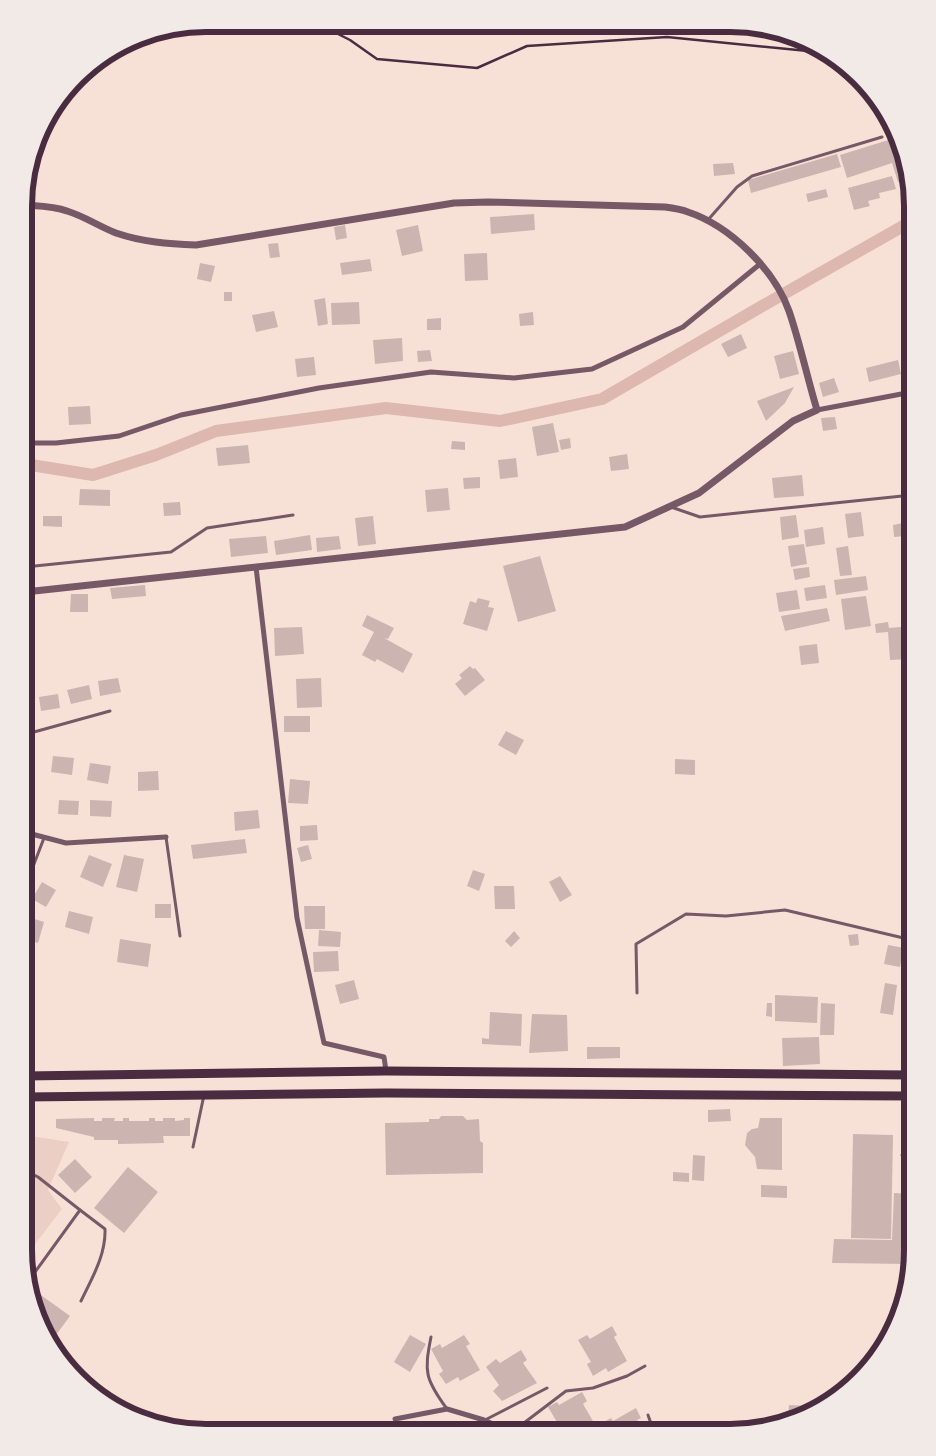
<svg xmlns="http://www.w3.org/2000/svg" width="936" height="1456" font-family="Ubuntu,sans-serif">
  <rect width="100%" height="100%" fill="#f7e1d7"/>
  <path fill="#ebcfc5" d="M24,1135l45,7 -21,48 14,19 -37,48 -1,-8z"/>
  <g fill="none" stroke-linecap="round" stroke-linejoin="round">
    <path stroke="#dcb8b0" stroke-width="12" d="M25,464l68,11 63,-20 60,-24 170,-23 114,13 102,-22 162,-94 148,-84"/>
  </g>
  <g fill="#ccb4b1">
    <path d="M898,137l9,42 -9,3 -6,-19 -45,15 -7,-23z"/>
    <path d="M837,154l4,13 -90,26 -3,-13z"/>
    <path d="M733,163l2,11 -21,2 -1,-12z"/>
    <path d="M892,176l4,13 -17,4 1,5 -12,3 2,5 -16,4 -6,-22z"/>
    <path d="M826,189l2,8 -20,5 -2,-8z"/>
    <path d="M534,214l1,16 -44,4 -1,-17z"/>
    <path d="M345,225l2,13 -11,2 -2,-13z"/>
    <path d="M418,225l5,26 -21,5 -6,-26z"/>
    <path d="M278,243l2,14 -10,1 -2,-14z"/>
    <path d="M487,253l1,27 -23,1 -1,-27z"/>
    <path d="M370,259l2,12 -30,4 -2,-12z"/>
    <path d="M200,263l15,3 -4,16 -14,-3z"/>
    <rect x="224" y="292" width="8" height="9"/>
    <path d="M325,298l3,26 -10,2 -4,-26z"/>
    <path d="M359,302l1,22 -28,1 -1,-22z"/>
    <path d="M274,311l4,16 -22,5 -4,-17z"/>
    <path d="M533,312l1,13 -14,1 -1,-12z"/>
    <path d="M441,318v12h-14v-11z"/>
    <path d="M741,334l6,14 -19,9 -7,-13z"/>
    <path d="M402,338l1,23 -28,3 -2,-24z"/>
    <path d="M430,350l2,11 -14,1 -1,-11z"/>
    <path d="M793,351l6,23 -19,5 -6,-23z"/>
    <path d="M314,357l2,18 -19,2 -2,-18z"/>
    <path d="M898,360l3,14 -32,8 -3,-14z"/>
    <path d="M834,378l5,14 -16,5 -4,-14z"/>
    <path d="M794,387l-9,16 -19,18 -9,-20z"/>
    <path d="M90,406l1,18 -22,1 -1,-18z"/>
    <path d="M835,417l2,12 -14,2 -2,-13z"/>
    <path d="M553,423l6,29 -22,4 -5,-29z"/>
    <path d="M570,438l1,10 -10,2 -2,-10z"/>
    <path d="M452,441l13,1v8l-14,-1z"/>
    <path d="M912,442v27h-1l-4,-26z"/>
    <path d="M248,445l2,18 -32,3 -2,-18z"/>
    <path d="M627,454l2,15 -18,2 -2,-14z"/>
    <path d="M516,458l2,19 -18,2 -2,-19z"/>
    <path d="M802,475l2,21 -30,2 -2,-20z"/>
    <path d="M480,477v11l-16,1 -1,-11z"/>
    <path d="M448,488l2,22 -23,2 -2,-22z"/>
    <path d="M80,489l30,1v16l-31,-1z"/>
    <path d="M180,502l1,13 -17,1 -1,-13z"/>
    <path d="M861,512l3,24 -16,2 -3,-24z"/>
    <path d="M796,515l3,22 -17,3 -2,-23z"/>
    <path d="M43,516h19v11l-19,-1z"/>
    <path d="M373,516l3,28 -18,2 -3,-28z"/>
    <path d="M903,523l2,13 -11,1 -1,-12z"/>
    <path d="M823,527l2,17 -19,3 -2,-17z"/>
    <path d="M25,529h2l-1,16h-1z"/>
    <path d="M310,535l2,15 -36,5 -2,-14z"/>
    <path d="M266,536l2,17 -37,4 -2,-18z"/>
    <path d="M339,536l2,13 -24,3 -1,-14z"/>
    <path d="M804,544l3,20 -16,3 -3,-21z"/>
    <path d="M848,546l4,29 -12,1 -4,-28z"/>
    <path d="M540,556l16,55 -38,11 -15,-56z"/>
    <path d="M809,567l1,10 -15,3 -2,-11z"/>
    <path d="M866,576l2,14 -32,5 -2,-15z"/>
    <path d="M145,585l1,11 -34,3 -2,-11z"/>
    <path d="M825,585l2,13 -21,3 -2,-13z"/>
    <path d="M797,590l3,19 -21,3 -3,-19z"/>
    <path d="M71,594h17v18h-18z"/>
    <path d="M866,596l5,30 -26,4 -4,-31z"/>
    <path d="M478,598l12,3 -2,6 6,1 -7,23 -24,-7 7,-23 6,2z"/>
    <path d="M827,608l3,13 -45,10 -4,-15z"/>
    <path d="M367,615l27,13 -6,11 -4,-1 29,16 -10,19 -26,-14 -2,3 -13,-7 12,-23 -12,-6z"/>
    <path d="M888,622l1,6 23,-2v33l-22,1 -2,-28 -12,1 -1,-9z"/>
    <path d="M302,627l2,27 -29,2 -1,-28z"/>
    <path d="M817,644l2,19 -18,2 -2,-19z"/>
    <path d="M470,666l3,3 2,-1 10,12 -20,16 -10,-12 7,-6 -3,-3z"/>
    <path d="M118,678l3,14 -21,4 -2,-15z"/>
    <path d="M321,678l1,29 -25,1 -1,-29z"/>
    <path d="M89,685l3,14 -21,5 -4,-14z"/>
    <path d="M58,694l2,14 -19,3 -2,-14z"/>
    <rect x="284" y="716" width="26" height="16"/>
    <path d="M506,731l18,9 -8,15 -18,-10z"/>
    <path d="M53,756l21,2 -2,17 -21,-3z"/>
    <path d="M675,759l20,1v15l-20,-1z"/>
    <path d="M90,763l21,3 -3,18 -21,-4z"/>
    <path d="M158,771l1,19 -21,1v-19z"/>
    <path d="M290,779l20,2 -2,23 -20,-1z"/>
    <path d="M59,800l20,1 -1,14 -20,-1z"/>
    <path d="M90,800l22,1 -1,16 -21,-1z"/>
    <path d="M258,810l2,18 -25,3 -1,-19z"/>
    <path d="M317,825l1,15 -18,1v-15z"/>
    <path d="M245,839l2,14 -54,6 -2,-14z"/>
    <path d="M308,845l4,14 -11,3 -4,-14z"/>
    <path d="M89,855l23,9 -9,23 -23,-10z"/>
    <path d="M124,855l20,4 -7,33 -21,-5z"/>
    <path d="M24,865l5,2 -5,12z"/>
    <path d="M473,870l12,4 -6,17 -12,-5z"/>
    <path d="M560,876l12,19 -12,7 -11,-20z"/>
    <path d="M42,882l14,8 -10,17 -14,-8z"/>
    <path d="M494,886h20l1,23h-20z"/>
    <rect x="155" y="904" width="16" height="14"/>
    <path d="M304,906h21v23h-20z"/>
    <path d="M69,911l24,6 -4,17 -24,-7z"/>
    <path d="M25,916l19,6 -6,21 -14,-4z"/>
    <path d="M319,930l22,2 -1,15 -22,-1z"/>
    <path d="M514,931l6,7 -9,9 -6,-6z"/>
    <path d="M858,934l1,11 -9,1 -2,-11z"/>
    <path d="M120,939l31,5 -3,23 -31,-5z"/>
    <path d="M888,945l16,3 -4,19 -16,-3z"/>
    <path d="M338,951l1,20 -25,1 -1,-20z"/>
    <path d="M354,980l5,19 -19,5 -5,-19z"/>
    <path d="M885,983l12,2 -4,30 -13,-2z"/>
    <path d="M775,995l43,2 -1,26 -42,-2z"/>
    <path d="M767,1003h5v14l-6,-1z"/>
    <path d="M821,1003l14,1 -1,31h-14z"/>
    <path d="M490,1012l32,2 -1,32 -39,-2v-6l7,1z"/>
    <path d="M532,1014l35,1 1,36 -39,2z"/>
    <path d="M819,1037l1,27 -37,2 -1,-28z"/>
    <path d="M587,1047h33v11l-33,1z"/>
    <path d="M730,1109l1,12 -23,1v-12z"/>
    <path d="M441,1116h22l4,4 12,-1 1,22 3,2v30l-97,2 -1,-52 44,-1v-3h10z"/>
    <path d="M94,1118v3h8v-3h13l-1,3h9v-3h6v3h20v-3h6v3h8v-3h12v3l9,-1v-2h6v18h-27l1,7 -46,1v-4h-24v-3l-38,-9v-9z"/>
    <path d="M760,1118h22v52l-25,-1 -2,-12 -10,-12 2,-12 5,-4 6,-1z"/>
    <path d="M853,1134l40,1 -2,104 -40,-1z"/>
    <path d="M693,1155l12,1 -1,25 -12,-1z"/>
    <path d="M75,1159l17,18 -17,16 -17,-18z"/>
    <path d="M128,1167l30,25 -34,41 -30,-25z"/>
    <path d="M673,1172l16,1v9l-16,-1z"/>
    <path d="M761,1185l26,1v12l-26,-1z"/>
    <path d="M894,1193l18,1 -1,70 -79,-1 2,-24 58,1z"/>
    <path d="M38,1293l32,23 -17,23 -15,-19 -4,-21z"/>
    <path d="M612,1326l5,9 -3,2 13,24 -19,11 -2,-4 -13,8 -6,-12 4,-2 -13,-22 9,-5 3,4z"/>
    <path d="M410,1335l16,9 -16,28 -16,-10z"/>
    <path d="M464,1335l6,9 -4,2 14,24 -20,11 -2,-4 -12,7 -7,-10 4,-3 -12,-22 9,-5 2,4z"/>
    <path d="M521,1350l6,10 -4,3 14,20 -35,18 -9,-10 6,-6 -13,-18 10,-8 4,4z"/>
    <path d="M582,1392l5,9 -4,3 14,24 -7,4h-34l5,-3 -13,-22 9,-5 2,3z"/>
    <path d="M789,1405l20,1v6l-9,6h-12z"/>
    <path d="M636,1408l5,10 -4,2 7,12h-37l-5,-9 9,-5 2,3z"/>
    <path d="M422,1422l6,9h-20z"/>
  </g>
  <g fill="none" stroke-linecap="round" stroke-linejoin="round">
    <path stroke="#4a2c40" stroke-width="2.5" d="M318,24l32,16 27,19 100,9 50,-22 140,-9 151,15"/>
    <g stroke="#755966" stroke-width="3">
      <path d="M707,221l30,-34 15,-11 130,-39"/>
      <path d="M671,507l29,10 212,-22"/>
      <path d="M25,567l146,-15 36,-24 86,-13"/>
      <path d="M24,738l10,-6 76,-21"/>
      <path d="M166,837l14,99"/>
      <path d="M24,890l20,-52"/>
      <path d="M637,993l-1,-49 50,-30 40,2 59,-6 127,30"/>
      <path d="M193,1147l11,-52"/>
      <path d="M902,1155h10"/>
      <path d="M24,1170l14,7 42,33 -50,69"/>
      <path d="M80,1210l25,19c1,26 -13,49 -24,72"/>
      <path d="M431,1337c-7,35 -6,42 16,72"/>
      <path d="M648,1415l6,17"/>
      <path d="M485,1420l62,-32"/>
      <path d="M512,1432l54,-41 27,-3 34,-12 18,-10"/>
    </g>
    <g stroke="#755966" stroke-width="5">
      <path d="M817,410l95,-18"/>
      <path d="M25,443h31l63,-7 62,-21 138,-27 112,-16 83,6 78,-9 91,-42 77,-63"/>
      <path d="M256,567l41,351 27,125 60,14 2,14"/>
      <path d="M24,832l42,11 100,-6"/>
      <path d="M395,1419l52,-10 37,11 27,12"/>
    </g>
    <path stroke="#755966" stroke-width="7" d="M25,592l600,-65 74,-34 94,-72 24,-11c-10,-33 -17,-67 -28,-99 -15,-42 -59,-85 -101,-99 -8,-3 -15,-4 -23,-5l-177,-5 -34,1 -258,42c-27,-1 -54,-3 -80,-12 -16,-6 -32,-17 -49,-22 -13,-5 -28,-5 -42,-6"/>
    <g stroke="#4a2c40" stroke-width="9">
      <path d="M24,1076l362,-5 526,4"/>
      <path d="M24,1097l362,-4 526,3"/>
    </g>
  </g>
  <path d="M0 0H936V1456H0ZM206 32H730A174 174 0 0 1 904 206V1250A174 174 0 0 1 730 1424H206A174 174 0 0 1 32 1250V206A174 174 0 0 1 206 32Z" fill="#f1eae7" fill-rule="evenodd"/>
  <path fill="none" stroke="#4a2c40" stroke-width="6" d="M206 32H730A174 174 0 0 1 904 206V1250A174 174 0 0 1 730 1424H206A174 174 0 0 1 32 1250V206A174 174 0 0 1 206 32Z"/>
</svg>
